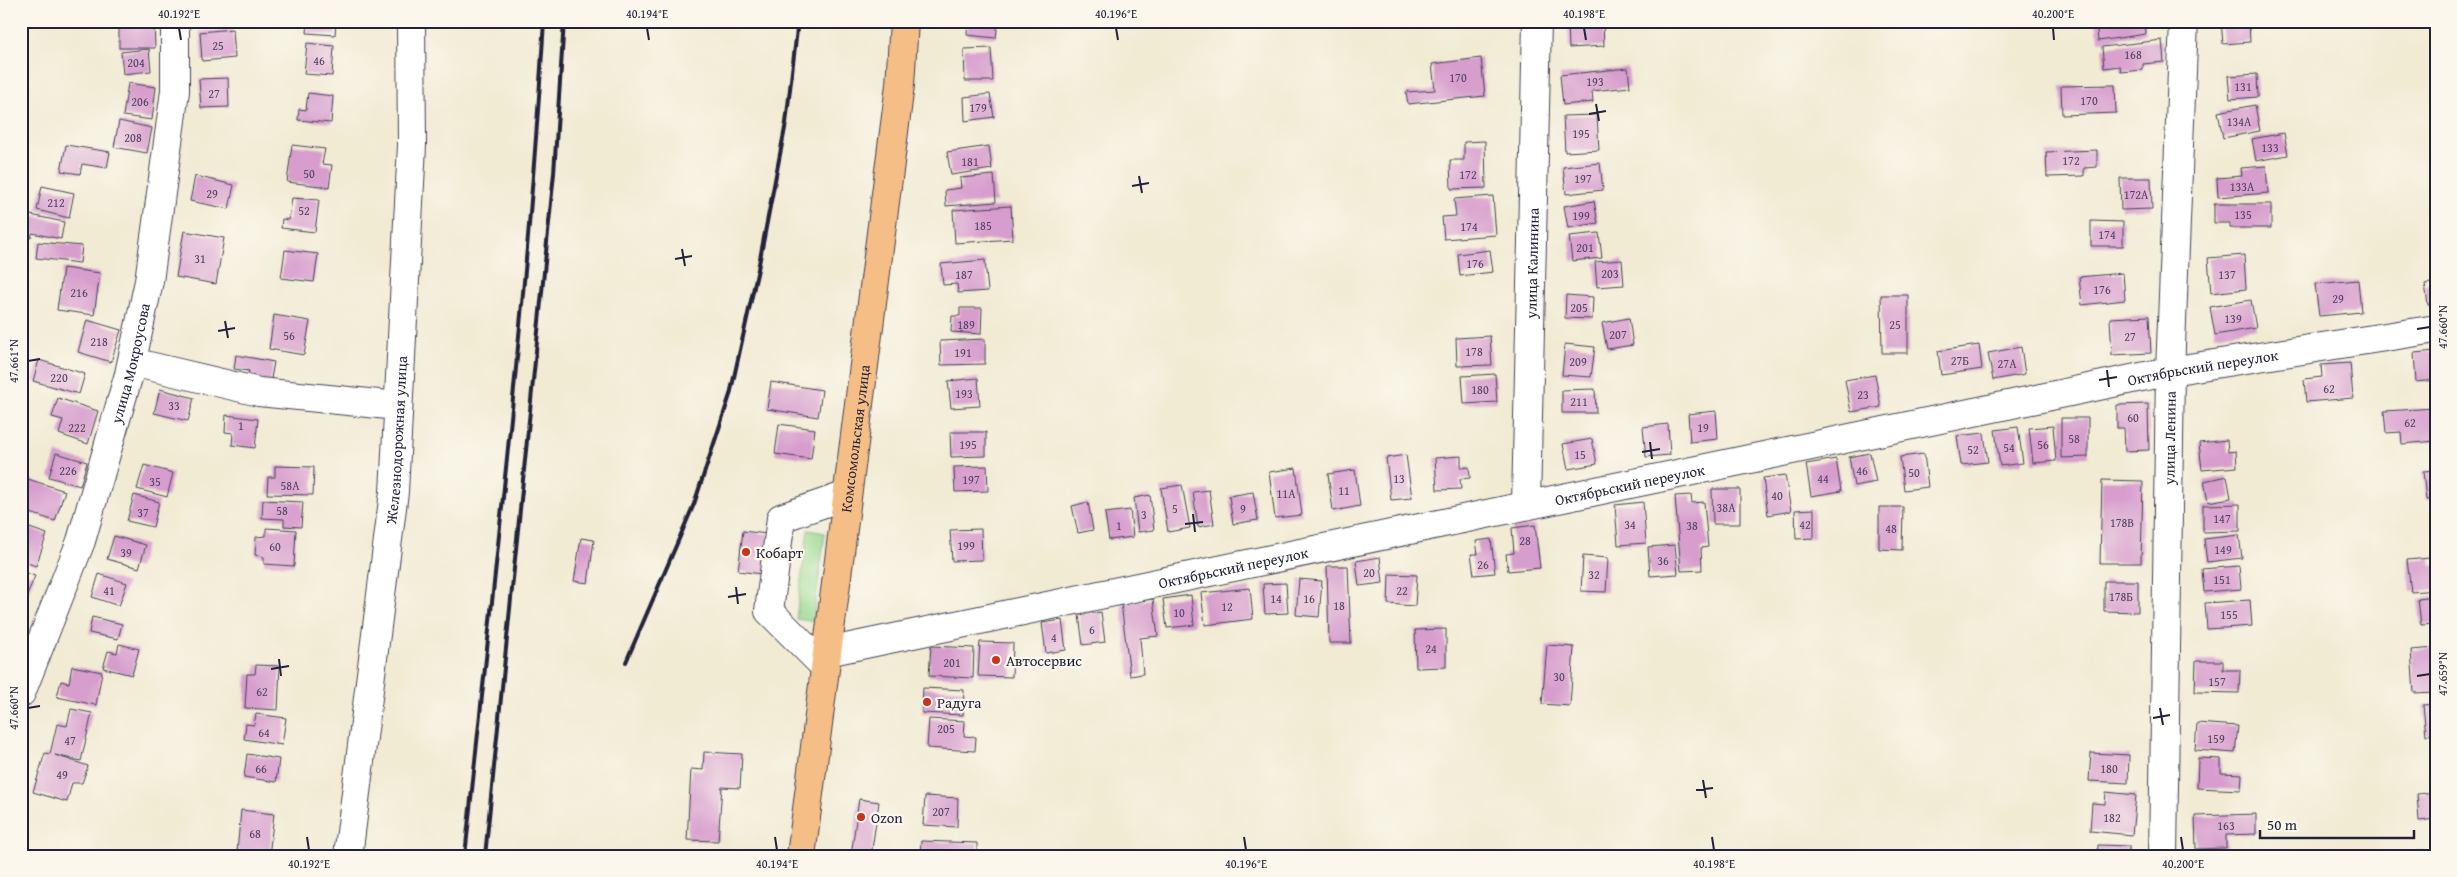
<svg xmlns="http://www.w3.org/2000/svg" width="2457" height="877" font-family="'Gentium Book Plus',serif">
  <rect width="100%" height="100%" fill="#fbf7ec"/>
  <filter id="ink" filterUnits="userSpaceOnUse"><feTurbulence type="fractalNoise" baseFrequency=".02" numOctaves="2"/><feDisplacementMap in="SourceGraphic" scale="10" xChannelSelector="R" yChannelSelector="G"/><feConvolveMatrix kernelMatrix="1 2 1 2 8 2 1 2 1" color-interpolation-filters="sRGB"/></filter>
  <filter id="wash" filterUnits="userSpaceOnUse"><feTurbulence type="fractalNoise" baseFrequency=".0096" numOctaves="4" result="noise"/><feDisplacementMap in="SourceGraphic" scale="20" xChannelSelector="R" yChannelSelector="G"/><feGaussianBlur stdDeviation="1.12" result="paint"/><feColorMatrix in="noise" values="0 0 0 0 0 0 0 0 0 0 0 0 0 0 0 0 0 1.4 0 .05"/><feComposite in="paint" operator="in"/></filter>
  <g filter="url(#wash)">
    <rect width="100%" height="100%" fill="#f1ebd4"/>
    <path fill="#99da91" stroke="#5e7e66" d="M808,530l17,3 -12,88 -17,-2z"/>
    <g id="blocks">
      <g fill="#d79dcd">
        <path d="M119,21h35l1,27h-36z"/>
        <path d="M308,21h28l-1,14 -28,-2z"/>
        <path d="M968,21h30l-2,17 -29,-3z"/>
        <path d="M1568,21h35l1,25 -35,2z"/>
        <path d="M2096,21h49l1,13 -48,7z"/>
        <path d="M2221,21h28l1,21 -27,2z"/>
        <path d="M233,29l2,29 -33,3 -2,-29z"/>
        <path d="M2162,40l2,22 -21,2v6l-22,2 -1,-6 -16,2 -2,-21z"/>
        <path d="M307,43l27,3 -2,30 -28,-2z"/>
        <path d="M991,48l2,33h-28l-1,-32z"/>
        <path d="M149,49l2,22 -28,3 -2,-22z"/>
        <path d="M1481,58l4,38 -77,8 -2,-12 29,-2 -3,-26z"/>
        <path d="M1628,68l2,19 -38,4 1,11 -30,3 -3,-30z"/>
        <path d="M2257,74l1,23 -28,2 -2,-23z"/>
        <path d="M228,78l1,29 -28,1 -2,-29z"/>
        <path d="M128,83l28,4 -4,33 -29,-4z"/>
        <path d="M2115,85l1,28 -54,2 -1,-29z"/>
        <path d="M308,93l25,3 -2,27 -33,-3 1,-11 7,1z"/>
        <path d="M990,94l4,23 -29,4 -1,-24z"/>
        <path d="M2255,105l5,26 -37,7 -5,-26z"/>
        <path d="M1597,115l2,35 -34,2 -2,-36z"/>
        <path d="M119,121l33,7 -5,25 -33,-6z"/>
        <path d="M2284,133l4,22 -32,6 -4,-22z"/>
        <path d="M1485,141l1,47 -35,1 -1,-29h14v-18z"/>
        <path d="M66,145l44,7 -3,16 -25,-4 -2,10 -19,-3z"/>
        <path d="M292,145l33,4 -3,15 10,1 -3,22 -42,-5z"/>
        <path d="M989,146l3,23 -41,6 -4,-23z"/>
        <path d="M2097,150v17l-13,1v8l-37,1 -1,-25z"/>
        <path d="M1600,163l3,27 -37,4 -3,-27z"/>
        <path d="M2266,166l2,27 -50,4 -1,-19 25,-2 -1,-8z"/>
        <path d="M994,175l2,27 -50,4 -1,-16 16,-2 -1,-10z"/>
        <path d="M195,176l39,9 -5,24 -39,-8z"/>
        <path d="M2120,178h31l1,31 -31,1z"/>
        <path d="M42,186l32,7 -5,25 -32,-8z"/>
        <path d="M1493,196l3,39 -52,4 -2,-22 14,-1 -2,-17z"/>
        <path d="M292,198l27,2 -4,32 -34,-4 1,-9 7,1z"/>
        <path d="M1594,201l4,22 -30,5 -4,-22z"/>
        <path d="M2214,204h57v24h-41v-5h-16z"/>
        <path d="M1011,206l2,33 -58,4 -2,-33z"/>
        <path d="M21,213l43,9 -3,17 -29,-6 -1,5 -10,-2z"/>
        <path d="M2091,221l32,1v24h-32z"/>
        <path d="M184,231l40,7 -8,46 -40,-7z"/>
        <path d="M1599,233l3,25 -30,3 -3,-25z"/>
        <path d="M38,242l44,4 -2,17 -44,-5z"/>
        <path d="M285,250l33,4 -4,28 -33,-4z"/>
        <path d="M1490,250l3,22 -33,4 -2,-22z"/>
        <path d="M2244,255l2,34 -35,4 -3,-35z"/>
        <path d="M985,260l3,31 -30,2 -1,-9 -14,1 -2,-21z"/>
        <path d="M1622,260l2,25 -27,2 -2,-25z"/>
        <path d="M63,268l37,5 -6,42 -37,-5z"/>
        <path d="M2123,273l2,27 -43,5 -3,-28z"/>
        <path d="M2358,280l3,32 -42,4 -4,-32z"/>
        <path d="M2436,282v21l-8,2 -3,-21z"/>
        <path d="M1566,295l27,2 -1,22 -27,-1z"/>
        <path d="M1881,295h27v58h-26z"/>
        <path d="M2251,300l5,28 -41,7 -5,-28z"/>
        <path d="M960,308h22l-1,26 -30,-2 1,-16h8z"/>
        <path d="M274,315l36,6 -6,34 -35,-6z"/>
        <path d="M2149,316l2,37 -39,2 -2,-37z"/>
        <path d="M1629,318l4,27 -26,4 -5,-26z"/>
        <path d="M87,320l34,10 -10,32 -33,-10z"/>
        <path d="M1490,336l2,29 -35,1 -1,-28z"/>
        <path d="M985,339v25l-44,1 -1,-24z"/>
        <path d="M1565,344l30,3 -4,30 -29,-2z"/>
        <path d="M1979,345l3,24 -41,6 -3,-24z"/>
        <path d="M2021,347l4,27 -32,6 -5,-27z"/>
        <path d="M2436,351v29l-20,2 -2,-29z"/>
        <path d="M236,355l38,7 -4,23 -23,-3 2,-11 -15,-2z"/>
        <path d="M39,360l46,14 -6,20 -46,-13z"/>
        <path d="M2350,363l3,35 -47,4 -2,-23 18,-2 -1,-12z"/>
        <path d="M1495,374l2,28 -33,2 -2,-28z"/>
        <path d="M1875,375l6,32 -30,5 -6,-32z"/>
        <path d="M978,378l2,28 -29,2 -3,-27z"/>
        <path d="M771,382l51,8 -4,27 -51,-8z"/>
        <path d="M160,389l34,9 -6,23 -34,-8z"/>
        <path d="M1595,389l1,24h-34v-23z"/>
        <path d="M58,398l40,13 -10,33 -29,-10 4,-14 -11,-3z"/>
        <path d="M2148,404l1,46 -24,1 -1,-23h-7v-23z"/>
        <path d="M2436,408v33l-34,3 -1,-12 -15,1 -2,-22z"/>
        <path d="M1716,411l2,28 -28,3 -2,-28z"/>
        <path d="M226,415l32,4 -3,29 -23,-3 1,-12 -8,-1z"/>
        <path d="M2061,418h27v39l-27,1z"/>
        <path d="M779,424l36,5 -4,30 -36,-5z"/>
        <path d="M1668,424l2,31 -24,2 -3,-30z"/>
        <path d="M2053,426l3,35 -23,2 -4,-35z"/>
        <path d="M2018,427l5,36 -23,3 -5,-36z"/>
        <path d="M950,432h36v24l-35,1z"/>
        <path d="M1984,433l4,29 -27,3 -4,-29z"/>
        <path d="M1592,439l5,25 -29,5 -5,-25z"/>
        <path d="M2227,440l1,12 8,-1 1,16 -35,3 -3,-27z"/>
        <path d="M56,453l31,9 -7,24 -31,-9z"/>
        <path d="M1870,453l6,29 -22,4 -5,-29z"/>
        <path d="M1924,454l4,33 -24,3 -4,-33z"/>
        <path d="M1406,455l6,43 -21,2 -5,-42z"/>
        <path d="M1461,456v12l8,-1 1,11 -10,1 1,10 -24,1 -2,-32z"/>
        <path d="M1836,459l5,32 -30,5 -5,-32z"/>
        <path d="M144,465l29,8 -6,24 -30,-8z"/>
        <path d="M275,466l39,1 -1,28 -46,-1 1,-17h7z"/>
        <path d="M987,466l1,25 -33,1 -1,-25z"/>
        <path d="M1296,468l6,47 -27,3 -6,-46z"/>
        <path d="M1355,470l5,36 -27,5 -5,-37z"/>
        <path d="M2436,470v29l-10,1 -3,-29z"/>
        <path d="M1785,475l6,36 -23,4 -5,-37z"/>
        <path d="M2227,476l4,22 -23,4 -4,-21z"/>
        <path d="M25,478l40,13 -10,30 -34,-11v-22z"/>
        <path d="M2102,480l41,1 -2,82h-41z"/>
        <path d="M1182,485l8,43 -22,4 -7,-44z"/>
        <path d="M1712,489h28v35h-27z"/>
        <path d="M1209,490l5,34 -16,3 -5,-35z"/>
        <path d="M1253,492l5,28 -25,4 -4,-28z"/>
        <path d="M134,495l25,7 -6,25 -26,-6z"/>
        <path d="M1150,495l4,35 -16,2 -4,-34z"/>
        <path d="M1691,495l1,8 12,-1 4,45 -7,1 1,22 -21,1 -6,-75z"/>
        <path d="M263,500l40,2 -2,25 -17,-1v-7l-22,-1z"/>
        <path d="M1088,502l5,28 -15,3 -6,-27z"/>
        <path d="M1643,502l3,41 -28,2 -3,-40z"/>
        <path d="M2240,504v27l-37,1v-27z"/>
        <path d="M1879,507h24l-1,43 -23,-1z"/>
        <path d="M1814,509v29l-18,1 -1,-29z"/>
        <path d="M1130,510l3,27 -24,3 -4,-27z"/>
        <path d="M21,525l26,9 -11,32 -15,-5z"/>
        <path d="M1535,525l5,43 -32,3 -2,-17 8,-1 -2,-25z"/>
        <path d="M266,528l30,2 -2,36 -30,-2v-7l-9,-2 1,-18 10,-1z"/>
        <path d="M981,529l1,31 -30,1 -2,-31z"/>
        <path d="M743,531l48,6 -6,40 -47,-6z"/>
        <path d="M2239,535l3,23 -35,4 -3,-23z"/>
        <path d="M114,536l32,9 -7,23 -32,-9z"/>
        <path d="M581,538l13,2 -6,43 -14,-2z"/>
        <path d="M1491,539l4,34 -21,2 -3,-21h7l-2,-13z"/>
        <path d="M1675,545l3,29 -28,2 -2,-29z"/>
        <path d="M1583,556l25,2 -2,34 -25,-1z"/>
        <path d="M1380,557l3,26 -24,3 -3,-25z"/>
        <path d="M2430,558l1,8 5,-1v25l-25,2 -4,-32z"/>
        <path d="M1327,566h21l3,77h-22z"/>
        <path d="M2239,566l2,23 -37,3 -2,-23z"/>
        <path d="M21,571l14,5 -14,33z"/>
        <path d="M99,574l28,9 -8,23 -27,-9z"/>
        <path d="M1389,574l28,1 -2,31 -27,-2z"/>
        <path d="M1299,579l23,2 -3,36 -23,-2z"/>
        <path d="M2104,581h34v31l-34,-1z"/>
        <path d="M1286,583l2,30 -23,1 -2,-30z"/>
        <path d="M1250,588l3,31 -48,6 -4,-32z"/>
        <path d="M1191,595l3,30 -27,3 -4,-29z"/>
        <path d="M2436,597v27l-15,1 -3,-26z"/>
        <path d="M1153,599l5,37 -18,2 3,36 -13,2 -9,-73z"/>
        <path d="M2250,600l2,26 -45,3 -2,-26z"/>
        <path d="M1101,612l4,30 -22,3 -4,-30z"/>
        <path d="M92,617l30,7 -4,15 -29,-6z"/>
        <path d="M1062,620l4,30 -20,3 -4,-30z"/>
        <path d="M1446,629v38l-30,1 -1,-38z"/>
        <path d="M980,642l33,1 -1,34 -34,-1z"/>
        <path d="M119,644l20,5 -7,26 -29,-7 5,-17 9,2z"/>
        <path d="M1547,645l27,2 -4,59 -28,-2z"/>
        <path d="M931,646l43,2 -1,30 -44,-2z"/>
        <path d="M2436,648v44l-22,1 -3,-43z"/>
        <path d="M2196,661h27v9h17l-1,23 -44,-1z"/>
        <path d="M256,665l24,1 -2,44 -33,-2 2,-34h8z"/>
        <path d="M72,666l30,6 -6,33 -39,-8 4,-16 8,2z"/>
        <path d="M923,688l41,2 -1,25 -41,-2z"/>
        <path d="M2436,704v30l-10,1 -3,-30z"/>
        <path d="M71,709l21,4 -11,48 -26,-6 33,11 -6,17h-10l-5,19 -34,-10 12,-39 5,1 7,-30 10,2z"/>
        <path d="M256,714l30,4 -4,27 -38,-6 2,-15 8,1z"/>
        <path d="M929,719l36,2 -1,15 12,1 -1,14 -48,-3z"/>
        <path d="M2197,723l41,3 -3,27 -40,-3z"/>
        <path d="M704,752l38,2 -2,34 -18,-1 -4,54 -31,-1 4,-71 12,1z"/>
        <path d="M2091,753l38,2 -1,28 -39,-2z"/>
        <path d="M247,754l32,5 -3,23 -32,-5z"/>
        <path d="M2198,758l23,1v14l21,1 -1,16 -44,-2z"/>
        <path d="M2106,792l30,3 -4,40 -42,-4 2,-28 13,1z"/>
        <path d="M2436,792v27l-17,2 -2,-27z"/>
        <path d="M925,796l33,2 -1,29 -34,-2z"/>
        <path d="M859,799l20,3 -8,54h-20z"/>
        <path d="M241,810l33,4 -5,42 -32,-4z"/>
        <path d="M2256,814v20l-30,1v13l-30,1 -1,-33z"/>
        <path d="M921,841l56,2v13h-57z"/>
        <path d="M2098,845l31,1v10h-31z"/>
        <path d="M2424,850l1,6h-15l-1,-3z"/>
      </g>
    </g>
  </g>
  <g filter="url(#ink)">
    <use href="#blocks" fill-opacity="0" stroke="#414052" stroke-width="1"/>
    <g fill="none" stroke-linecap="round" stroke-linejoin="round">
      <g stroke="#414052" stroke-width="30">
        <g id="minor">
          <path d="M132,362l127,30 139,14"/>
          <path id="s1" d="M1526,504l11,-483"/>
          <path id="s2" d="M827,652l1343,-281 266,-42"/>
          <path d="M825,667l-56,-56 12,-93 66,-23"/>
          <path id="s3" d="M21,693l60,-152 48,-167 20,-93 26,-190v-70"/>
          <path id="s4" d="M348,856l46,-364 18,-347 -1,-124"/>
          <path id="s5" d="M2163,856l7,-485 14,-350"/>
        </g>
      </g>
      <g stroke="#414052" stroke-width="30">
        <g id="major">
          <path id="s6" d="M801,856l99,-771 4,-64"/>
        </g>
      </g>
      <use href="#minor" stroke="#fff" stroke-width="28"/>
      <use href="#major" stroke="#f6be87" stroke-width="28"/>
      <g stroke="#22223b" stroke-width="4">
        <path d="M626,662l68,-158 36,-109 28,-126 28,-146 12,-102"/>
        <path d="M465,856c29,-278 62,-556 79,-835"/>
        <path d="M485,856l69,-683 10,-152"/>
      </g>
    </g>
  </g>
  <path fill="none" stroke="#22223b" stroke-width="2" d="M179,28l2,12M647,28l2,12M1116,28l2,12M1584,28l2,12M2053,28l1,12M1596,104l3,17M1589,114l17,-3M1139,176l3,17M1132,186l17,-3M682,249l3,17M675,259l17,-3M225,321l3,17M2417,329l13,-2M218,331l17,-3M28,361l12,-2M2107,370l2,17M2099,380l18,-3M1650,442l2,17M1642,452l18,-3M1193,514l2,18M1185,524l18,-2M736,587l2,17M728,597l18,-3M279,659l2,17M271,669l18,-3M2417,676l13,-2M28,708l12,-2M2160,708l3,17M2153,718l17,-3M1703,780l3,18M1696,790l17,-2M307,837l2,13M775,837l2,13M1244,837l2,13M1712,837l2,13M2181,837l2,13"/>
  <g fill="#c8321e" stroke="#fbf7ec" stroke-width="2">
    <circle cx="746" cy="552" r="5"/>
    <circle cx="996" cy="660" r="5"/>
    <circle cx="927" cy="702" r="5"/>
    <circle cx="861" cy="817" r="5"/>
  </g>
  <g text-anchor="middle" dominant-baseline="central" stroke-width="4.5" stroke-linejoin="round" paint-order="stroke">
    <g font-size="12" fill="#4f4160">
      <text x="218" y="45">25</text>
      <text x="2133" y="54">168</text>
      <text x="319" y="60">46</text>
      <text x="136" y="62">204</text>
      <text x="1458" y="77">170</text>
      <text x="1595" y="81">193</text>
      <text x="2243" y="86">131</text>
      <text x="214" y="93">27</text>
      <text x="2089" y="100">170</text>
      <text x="140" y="101">206</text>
      <text x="978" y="107">179</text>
      <text x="2239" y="121">134А</text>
      <text x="1581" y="133">195</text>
      <text x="133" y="137">208</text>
      <text x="2270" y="147">133</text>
      <text x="2071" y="160">172</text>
      <text x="970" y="161">181</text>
      <text x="309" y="173">50</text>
      <text x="1468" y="174">172</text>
      <text x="1583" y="178">197</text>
      <text x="2242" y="186">133А</text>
      <text x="212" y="193">29</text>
      <text x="2136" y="194">172А</text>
      <text x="56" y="202">212</text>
      <text x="304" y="210">52</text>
      <text x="2243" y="214">135</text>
      <text x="1581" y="215">199</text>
      <text x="983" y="225">185</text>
      <text x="1469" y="226">174</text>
      <text x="2107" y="234">174</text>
      <text x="1585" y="247">201</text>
      <text x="200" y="258">31</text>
      <text x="1475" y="263">176</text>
      <text x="1610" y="273">203</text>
      <text x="964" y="274">187</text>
      <text x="2227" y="274">137</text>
      <text x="2102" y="289">176</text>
      <text x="79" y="292">216</text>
      <text x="2338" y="298">29</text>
      <text x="1579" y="307">205</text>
      <text x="2233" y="318">139</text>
      <text x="966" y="324">189</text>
      <text x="1895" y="324">25</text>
      <text x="1618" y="334">207</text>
      <text x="289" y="335">56</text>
      <text x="2130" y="336">27</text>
      <text x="99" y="341">218</text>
      <text x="1474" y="351">178</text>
      <text x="963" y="352">191</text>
      <text x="1960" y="360">27Б</text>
      <text x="1578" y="361">209</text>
      <text x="2007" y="363">27А</text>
      <text x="59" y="377">220</text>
      <text x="2329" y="388">62</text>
      <text x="1480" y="389">180</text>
      <text x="964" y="393">193</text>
      <text x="1863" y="394">23</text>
      <text x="1579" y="401">211</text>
      <text x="174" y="405">33</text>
      <text x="2133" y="417">60</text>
      <text x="2410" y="422">62</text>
      <text x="241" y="425">1</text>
      <text x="77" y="427">222</text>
      <text x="1703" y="427">19</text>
      <text x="2074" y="438">58</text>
      <text x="968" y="444">195</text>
      <text x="2043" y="444">56</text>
      <text x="2009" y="447">54</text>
      <text x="1973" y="449">52</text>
      <text x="1580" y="454">15</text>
      <text x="68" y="470">226</text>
      <text x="1862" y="470">46</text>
      <text x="1914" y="472">50</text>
      <text x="1399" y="478">13</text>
      <text x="1823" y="478">44</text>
      <text x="971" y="479">197</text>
      <text x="155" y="481">35</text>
      <text x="290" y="485">58А</text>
      <text x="1344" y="490">11</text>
      <text x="1286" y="493">11А</text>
      <text x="1777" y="495">40</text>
      <text x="1726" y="507">38А</text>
      <text x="1175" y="508">5</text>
      <text x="1243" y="508">9</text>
      <text x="282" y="510">58</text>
      <text x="143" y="512">37</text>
      <text x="1144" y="514">3</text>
      <text x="2222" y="518">147</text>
      <text x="2122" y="522">178В</text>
      <text x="1630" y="524">34</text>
      <text x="1805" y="524">42</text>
      <text x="1119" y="525">1</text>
      <text x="1692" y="525">38</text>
      <text x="1891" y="528">48</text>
      <text x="1525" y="540">28</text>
      <text x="966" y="545">199</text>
      <text x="275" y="546">60</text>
      <text x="2223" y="549">149</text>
      <text x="126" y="552">39</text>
      <text x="1663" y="560">36</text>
      <text x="1483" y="564">26</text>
      <text x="1369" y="572">20</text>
      <text x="1594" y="574">32</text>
      <text x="2222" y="579">151</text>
      <text x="109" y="590">41</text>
      <text x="1402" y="590">22</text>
      <text x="2121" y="596">178Б</text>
      <text x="1276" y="598">14</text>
      <text x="1309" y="598">16</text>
      <text x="1339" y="605">18</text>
      <text x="1227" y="606">12</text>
      <text x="1179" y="612">10</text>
      <text x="2229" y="614">155</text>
      <text x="1092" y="629">6</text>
      <text x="1054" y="637">4</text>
      <text x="1431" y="648">24</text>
      <text x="952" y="662">201</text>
      <text x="1559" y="676">30</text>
      <text x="2217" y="681">157</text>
      <text x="262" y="691">62</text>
      <text x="946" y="728">205</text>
      <text x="264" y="732">64</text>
      <text x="2216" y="738">159</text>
      <text x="70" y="740">47</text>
      <text x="261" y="768">66</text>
      <text x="2109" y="768">180</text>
      <text x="62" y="774">49</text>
      <text x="941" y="811">207</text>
      <text x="2112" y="817">182</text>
      <text x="2226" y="825">163</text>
      <text x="255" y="833">68</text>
    </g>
    <g font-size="15" fill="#22223b" stroke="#fbf7ec">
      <text stroke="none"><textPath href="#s1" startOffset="241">улица Калинина</textPath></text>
      <text stroke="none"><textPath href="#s3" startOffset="348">улица Мокроусова</textPath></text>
      <text stroke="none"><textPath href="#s2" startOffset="1405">Октябрьский переулок</textPath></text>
      <text stroke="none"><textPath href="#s5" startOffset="418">улица Ленина</textPath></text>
      <text stroke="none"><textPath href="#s6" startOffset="421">Комсомольская улица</textPath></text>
      <text stroke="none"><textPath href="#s4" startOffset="419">Железнодорожная улица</textPath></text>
      <text stroke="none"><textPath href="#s2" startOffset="820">Октябрьский переулок</textPath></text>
      <text stroke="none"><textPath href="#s2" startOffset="415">Октябрьский переулок</textPath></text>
    </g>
    <g font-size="15" fill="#22223b" stroke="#fbf7ec" text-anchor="start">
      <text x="756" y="552">Кобарт</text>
      <text x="1006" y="660">Автосервис</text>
      <text x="937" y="702">Радуга</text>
      <text x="871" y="817">Ozon</text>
    </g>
  </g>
  <rect width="2457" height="877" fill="none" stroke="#fbf7ec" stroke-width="55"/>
  <path d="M2260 830v8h154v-8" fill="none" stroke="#22223b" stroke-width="2.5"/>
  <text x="2267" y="830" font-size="15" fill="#22223b" stroke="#fbf7ec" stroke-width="4" paint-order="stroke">50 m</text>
  <rect x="28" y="28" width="2402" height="822" fill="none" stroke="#22223b" stroke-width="2"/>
  <g font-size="12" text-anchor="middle" fill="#22223b">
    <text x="179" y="18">40.192°E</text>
    <text x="647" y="18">40.194°E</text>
    <text x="1116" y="18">40.196°E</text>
    <text x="1584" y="18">40.198°E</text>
    <text x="2053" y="18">40.200°E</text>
    <text transform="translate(2443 327) rotate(-90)" y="4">47.660°N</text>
    <text transform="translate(14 361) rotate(-90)" y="4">47.661°N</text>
    <text transform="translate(2443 674) rotate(-90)" y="4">47.659°N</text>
    <text transform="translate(14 708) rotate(-90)" y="4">47.660°N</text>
    <text x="309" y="868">40.192°E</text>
    <text x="777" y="868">40.194°E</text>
    <text x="1246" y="868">40.196°E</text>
    <text x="1714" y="868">40.198°E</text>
    <text x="2183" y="868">40.200°E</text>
  </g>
</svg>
